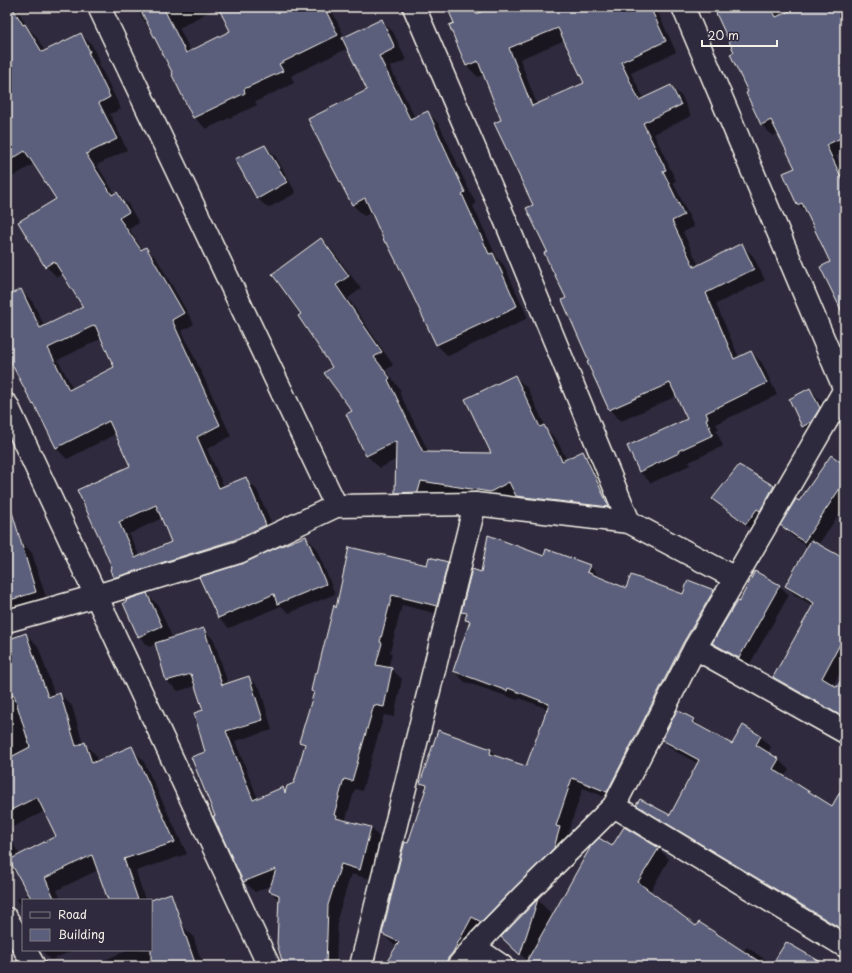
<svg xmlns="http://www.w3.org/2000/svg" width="852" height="973" font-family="'Playpen Sans',sans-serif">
  <rect width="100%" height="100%" fill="#2f2a3d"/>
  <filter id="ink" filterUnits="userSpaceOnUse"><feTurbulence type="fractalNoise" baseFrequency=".025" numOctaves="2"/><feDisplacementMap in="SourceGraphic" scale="8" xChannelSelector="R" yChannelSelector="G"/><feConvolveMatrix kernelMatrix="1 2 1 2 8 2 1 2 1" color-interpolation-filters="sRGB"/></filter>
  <g filter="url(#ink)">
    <g fill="#0007" fill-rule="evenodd">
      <path d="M7,7h9l12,21 8,8 9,16 36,-18 11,11 8,18 -1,1 22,45 -11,5 17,36 -30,15 18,29 2,-1 11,11 11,19 -10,6 14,21 3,-2 11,11 37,65 -12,7 49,105 -24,13 17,38 22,-8 11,11 20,46 -152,52 -11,-11 -1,-9 -13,-30 32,-72 -16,-32 -49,25 -11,-11 -20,-41 -3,-3 -26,-58v-49l14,-7 11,11 13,26 39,-20 -21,-33 -6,3 -11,-11 -26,-43 37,-24 -23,-35 -27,16zM102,338l13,29 -42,22 -15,-29zM162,518l10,24 -32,15 -11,-23z"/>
      <path d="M136,7h81l-38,21 12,24 41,-20 -13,-25h115l-3,2 14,29 36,-18 12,12 13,28 -16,7 25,51 12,-6 12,12 19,41h-1l19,39 -3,2 24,52 7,7 24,53 -9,4v1l-71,33 -12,-12 -46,-97 -4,-4 -14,-31 -8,4 -12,-12 17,-114 -21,-42 -57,28 3,7 -39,19 2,3 -51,24 -12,-12 -41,-84 -6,-7z"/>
      <path d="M448,7h30l3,6 14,-6h159l5,8 17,37 -45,21 13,26 27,-13 11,11 9,19 -37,18 22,47 -3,1 21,45 -11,5 16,34 43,-21 11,11 12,24 -49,24 23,54 12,-6 11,11 15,32 -61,29 3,5 -3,1 7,16 -34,16 1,3 -39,18 -11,-11 -11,-25 59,-28 -11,-23 -56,25 -11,-11 -21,-48 2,-1 -43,-109 -14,-47 -50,-131 -6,3 -11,-11 -17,-40 5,-2zM565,40l20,43 -48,22 -17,-46z"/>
      <path d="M714,7h62l4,9 21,-9h44v145l-9,4 9,18v142l-14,-54 -22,-47 -11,-11 -2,-36 -17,-35 -6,3 -11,-11 -13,-32 -14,-40z"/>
      <path d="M265,146l11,11 20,36 -28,15 -11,-10z"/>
      <path d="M321,239l12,12 28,38 -13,9 45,67 -7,5 15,21 -2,1 30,61 64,1 22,-78 13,13 19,41 9,9 11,21 15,-7 13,12 25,54 -91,-11 -11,-12 -15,7 -69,-10 -4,11 -22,1 -12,-13 1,-33 -17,9 -13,-12 -20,-42 6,-3 -19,-44 -32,-53z"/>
      <path d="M810,389l10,11 10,18 -17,18 -10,-10z"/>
      <path d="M740,466l34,21 10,10 -27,36 -33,-24 -10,-10z"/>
      <path d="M845,466v40l-27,39 27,16v103l-12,22 12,7v28l-61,-34 -10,-10 40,-71 -18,-10 -10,-10 22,-39 -16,-11 -10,-11 18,-23z"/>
      <path d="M306,537l10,11 19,46 -46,19 -8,-7 -52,22 -11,-11 27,-53z"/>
      <path d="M20,540l12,13 16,51 -41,12v-72z"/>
      <path d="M544,557l45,9 11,11 -1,1 27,11 58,6 5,-13 25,9 10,10 -106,201 -35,-14 -16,47 3,4 -109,127h-76l13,-20 -4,-1 -11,-11 26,-89 18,-56 -6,-7 17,-51 53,19 7,7 29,10 21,-58 -29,-11 -1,2 -53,-18 -11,-11 17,-47 -5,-5 1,-3 -5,-5 20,-38z"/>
      <path d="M447,563l11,11 -11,42 -45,-11 -12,47 2,2 -4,14 3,1 11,10 -8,38 -10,-2 -22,76 -7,-2 -10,33 26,6 10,11 -10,40 -20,-5 -13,42 -2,50h-49l-3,-3 -4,-62 -10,-10 2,-6 -17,7 -11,-11 -28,-65 -10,-64 -2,-41 -8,-25 -18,5 -11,-10 -11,-37 -7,3 -10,-11 8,-42 11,11 14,32 -7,3v1l39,-11 10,10 14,44 21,-6 11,10 12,42 -37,11 23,58 25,-10 3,3 9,-8 10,-37 -5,-5 14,-49 -2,-2 24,-82 92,-43z"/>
      <path d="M756,573l24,13 9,9 -41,72 -26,-15 -9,-9 26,-40z"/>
      <path d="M26,634l12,12 17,50 5,-2 12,12 11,38h1l12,11 2,6 33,-13 12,12 44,94 -51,17 9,29h-36l-11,-30 -41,20 4,10h-38v13l-6,-14 12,-5 -13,-23 -9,5v-43l13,23 38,-19 -13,-26 -38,19v-189z"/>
      <path d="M694,720l9,9 29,16 11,-18 18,10 10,10 -3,6 10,6 11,11 -5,7 48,30 13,-9v136l-197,-119 -10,-10 33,11 28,-52 -26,-14 -10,-10z"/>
      <path d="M613,847l45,1 11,11 -19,33 47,35 46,25 4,-5 26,18 38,1h-278l-31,-29 36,-37 15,16z"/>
      <path d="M181,925l12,11 7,21 2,2 3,7h-113l35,-16h24v-11z"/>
      <path d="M41,950h33l-23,10z"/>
    </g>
    <g fill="#5c5f7c" stroke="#f4f1e8" fill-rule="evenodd">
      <path d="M7,7h5l11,18 2,-1 17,28 39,-19 9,19h-2l22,45 -11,6 18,36 -31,15 26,41 5,-3 12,20 -10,6 22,32 5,-3 38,66 -12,7 48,105 -23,12 22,51 27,-11 20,48 -32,15 -121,38 -3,-9 2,-1 -13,-31 -22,-47 53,-24 -21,-45 -53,27 -22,-44 -1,1 -26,-50v-59l14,-7 19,39 43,-21 -29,-46 -9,6 -27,-45 38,-23 -31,-48 -18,11zM95,325l19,42 -45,23 -21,-42zM156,505l15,37 -36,16 -16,-36z"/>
      <path d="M139,7h24l23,46 44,-22 -12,-24h106l14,28 -59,29 4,7 -39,18 1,4 -52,25 -21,-43 1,-1z"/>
      <path d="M447,7h26l3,7 16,-7h158l16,34 -45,21 18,38 32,-15 10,20 -38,18 23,47 -3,1 21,44 -12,6 22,46 48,-24 12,26 -48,24 28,66 17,-8 16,32 -61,30 2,5 -2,1 7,16 -35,16 1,2 -40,19 -12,-26 60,-27 -17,-36 -61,27 -22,-48 2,-1 -27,-61 4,-2 -22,-45 3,-2 -21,-43 7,-3 -39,-82 7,-3 -23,-59 -12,5 -17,-41 5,-2zM558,28l26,55 -52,23 -23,-58z"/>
      <path d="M713,7h58l5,10 23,-10h46v129l-19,9 19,40v133l-25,-51 10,-5 -28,-59 -5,2 -14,-32 12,-5 -24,-48 -10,5 -15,-32 2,-1 -18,-38 4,-2z"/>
      <path d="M382,19l13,29 -16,8 31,63 18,-8 19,42v1l18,38 -3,2 27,60 4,-1 24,53 -9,4 1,1 -73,34 -32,-68 -17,-34h-2l-20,-45 -13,7 -25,-48 -19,-38 59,-29 -25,-52z"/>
      <path d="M265,145l22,37 -30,17 -22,-40z"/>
      <path d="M321,238l28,38 -13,9 46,67 -8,5 16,21 -2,2 35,72 68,1 -26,-54 50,-24 25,52 4,-2 18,36 21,-10 26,56 -93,-11 -7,-14 -19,10 -69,-11 -3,11 -23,1 1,-52 -30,15 -20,-42 6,-3 -28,-38 8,-6 -34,-51 3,-2 -29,-40z"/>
      <path d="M810,388l10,20 -9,14 -9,5 -13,-28z"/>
      <path d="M831,455l14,10v16l-41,61 -24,-17 16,-26 3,2z"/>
      <path d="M739,465l35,21 -14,25 -3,-2 -11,15 -34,-25z"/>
      <path d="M12,512l24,80 -29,9v-88z"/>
      <path d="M488,535l56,21 2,-7 44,16 -3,7 39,16 5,-13 52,19 5,-14 26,10 -31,53 -76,149 -35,-14 -16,48 4,1 -6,21 -73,74 -9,-5 -19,35 -5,6 -2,5v3h-62l15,-24 -17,-8 19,-78 4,-14 3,1 19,-58 -7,-2 18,-53 53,19 -1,5 36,12 23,-62 -41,-16 -1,3 -54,-20 17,-50 -5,-1 2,-7 -6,-1 11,-43 9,3z"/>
      <path d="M306,536l20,48 -49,20 -3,-10 -56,24 -19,-41 45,-14 32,-15z"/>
      <path d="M811,540l34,19v76l-23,43 15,9 8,-14v45l-72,-41 41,-74 -29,-17z"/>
      <path d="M349,547l78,18 2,-8 19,5 -11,44 -45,-11 -12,47 2,1 -6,22 16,3 -8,39 -10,-2 -22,76 -8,-2 -10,36 3,1 -1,2 35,9 -11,43 -19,-6 -13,41 -2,61 -43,-2 -6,-20 2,-49 -10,-4 7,-22 -33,13 -26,-57 -4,-9h2l-24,-59 14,-5 -11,-39 9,-3 -12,-36 -25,7 -11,-38 49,-15 18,57 27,-9 14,44 -37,11 27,69 30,-13 2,6 2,-7 7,-3 11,-39 -6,-2 15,-50 -3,-1 4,-19 2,1 17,-68 2,3z"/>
      <path d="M755,571l25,14 -41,73 -27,-15 25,-42 2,1z"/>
      <path d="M147,593l15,33 -24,11 -15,-34 4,-2 -1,-1z"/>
      <path d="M26,633l22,64 12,-4 16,53 9,-4 7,21 40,-17 43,96 -51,17 14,41h-30l-16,-45 -47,23 10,22h-23l-23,-40 47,-24 -19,-39 -30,15v-53l23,-12 -16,-52 -7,2v-57z"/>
      <path d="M677,710l17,9 -2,3 40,22 11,-19 18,11 -5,9 23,14 -6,10 59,37 13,-23v148l-209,-126 4,-6 30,16 29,-55 -37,-20z"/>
      <path d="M624,827l35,21 -21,34 58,44 3,-4 67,44h-242l67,-120 8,-8 13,8z"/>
      <path d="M171,893l25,73h-45v-66z"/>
      <path d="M538,899l-18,56 -19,-18z"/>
      <path d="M786,942l42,24h-57z"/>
    </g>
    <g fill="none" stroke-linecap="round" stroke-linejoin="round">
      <g stroke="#f4f1e8" stroke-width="25">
        <g id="minor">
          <path d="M99,7l237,499"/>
          <path d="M414,7l92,215 123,300"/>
          <path d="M683,7l162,383"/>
          <path d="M7,405l262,561"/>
          <path d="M7,621l89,-25 143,-44 97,-46 139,-2 154,18 106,56"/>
          <path d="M695,648l150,84"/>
          <path d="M614,806l231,140"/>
          <path d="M7,919l16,27"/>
          <path d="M474,947l28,19"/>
          <path d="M25,950l9,16"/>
          <path d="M361,966l114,-462"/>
          <path d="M458,966l16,-19 48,-50 92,-91 81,-158 150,-259"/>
        </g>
      </g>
      <use href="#minor" stroke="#2f2a3d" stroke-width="22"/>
    </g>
  </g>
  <rect width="852" height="973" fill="none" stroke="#2f2a3d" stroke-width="24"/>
  <rect x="12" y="12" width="828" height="949" fill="none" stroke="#f4f1e8" stroke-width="1.5" filter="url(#ink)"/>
  <rect x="22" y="899" width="130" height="52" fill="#2f2a3d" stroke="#7e7a81"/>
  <rect x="30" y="912" width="20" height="6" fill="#2f2a3d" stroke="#7e7a81"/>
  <text x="58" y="919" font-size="12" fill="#f4f1e8">Road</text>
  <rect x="30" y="929" width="20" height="12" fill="#5c5f7c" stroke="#7e7a81"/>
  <text x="58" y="939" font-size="12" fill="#f4f1e8">Building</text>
  <path d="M702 40v6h75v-6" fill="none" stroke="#f4f1e8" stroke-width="2"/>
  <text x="708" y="40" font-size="12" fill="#f4f1e8" stroke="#2f2a3d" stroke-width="3" paint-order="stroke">20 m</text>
</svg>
